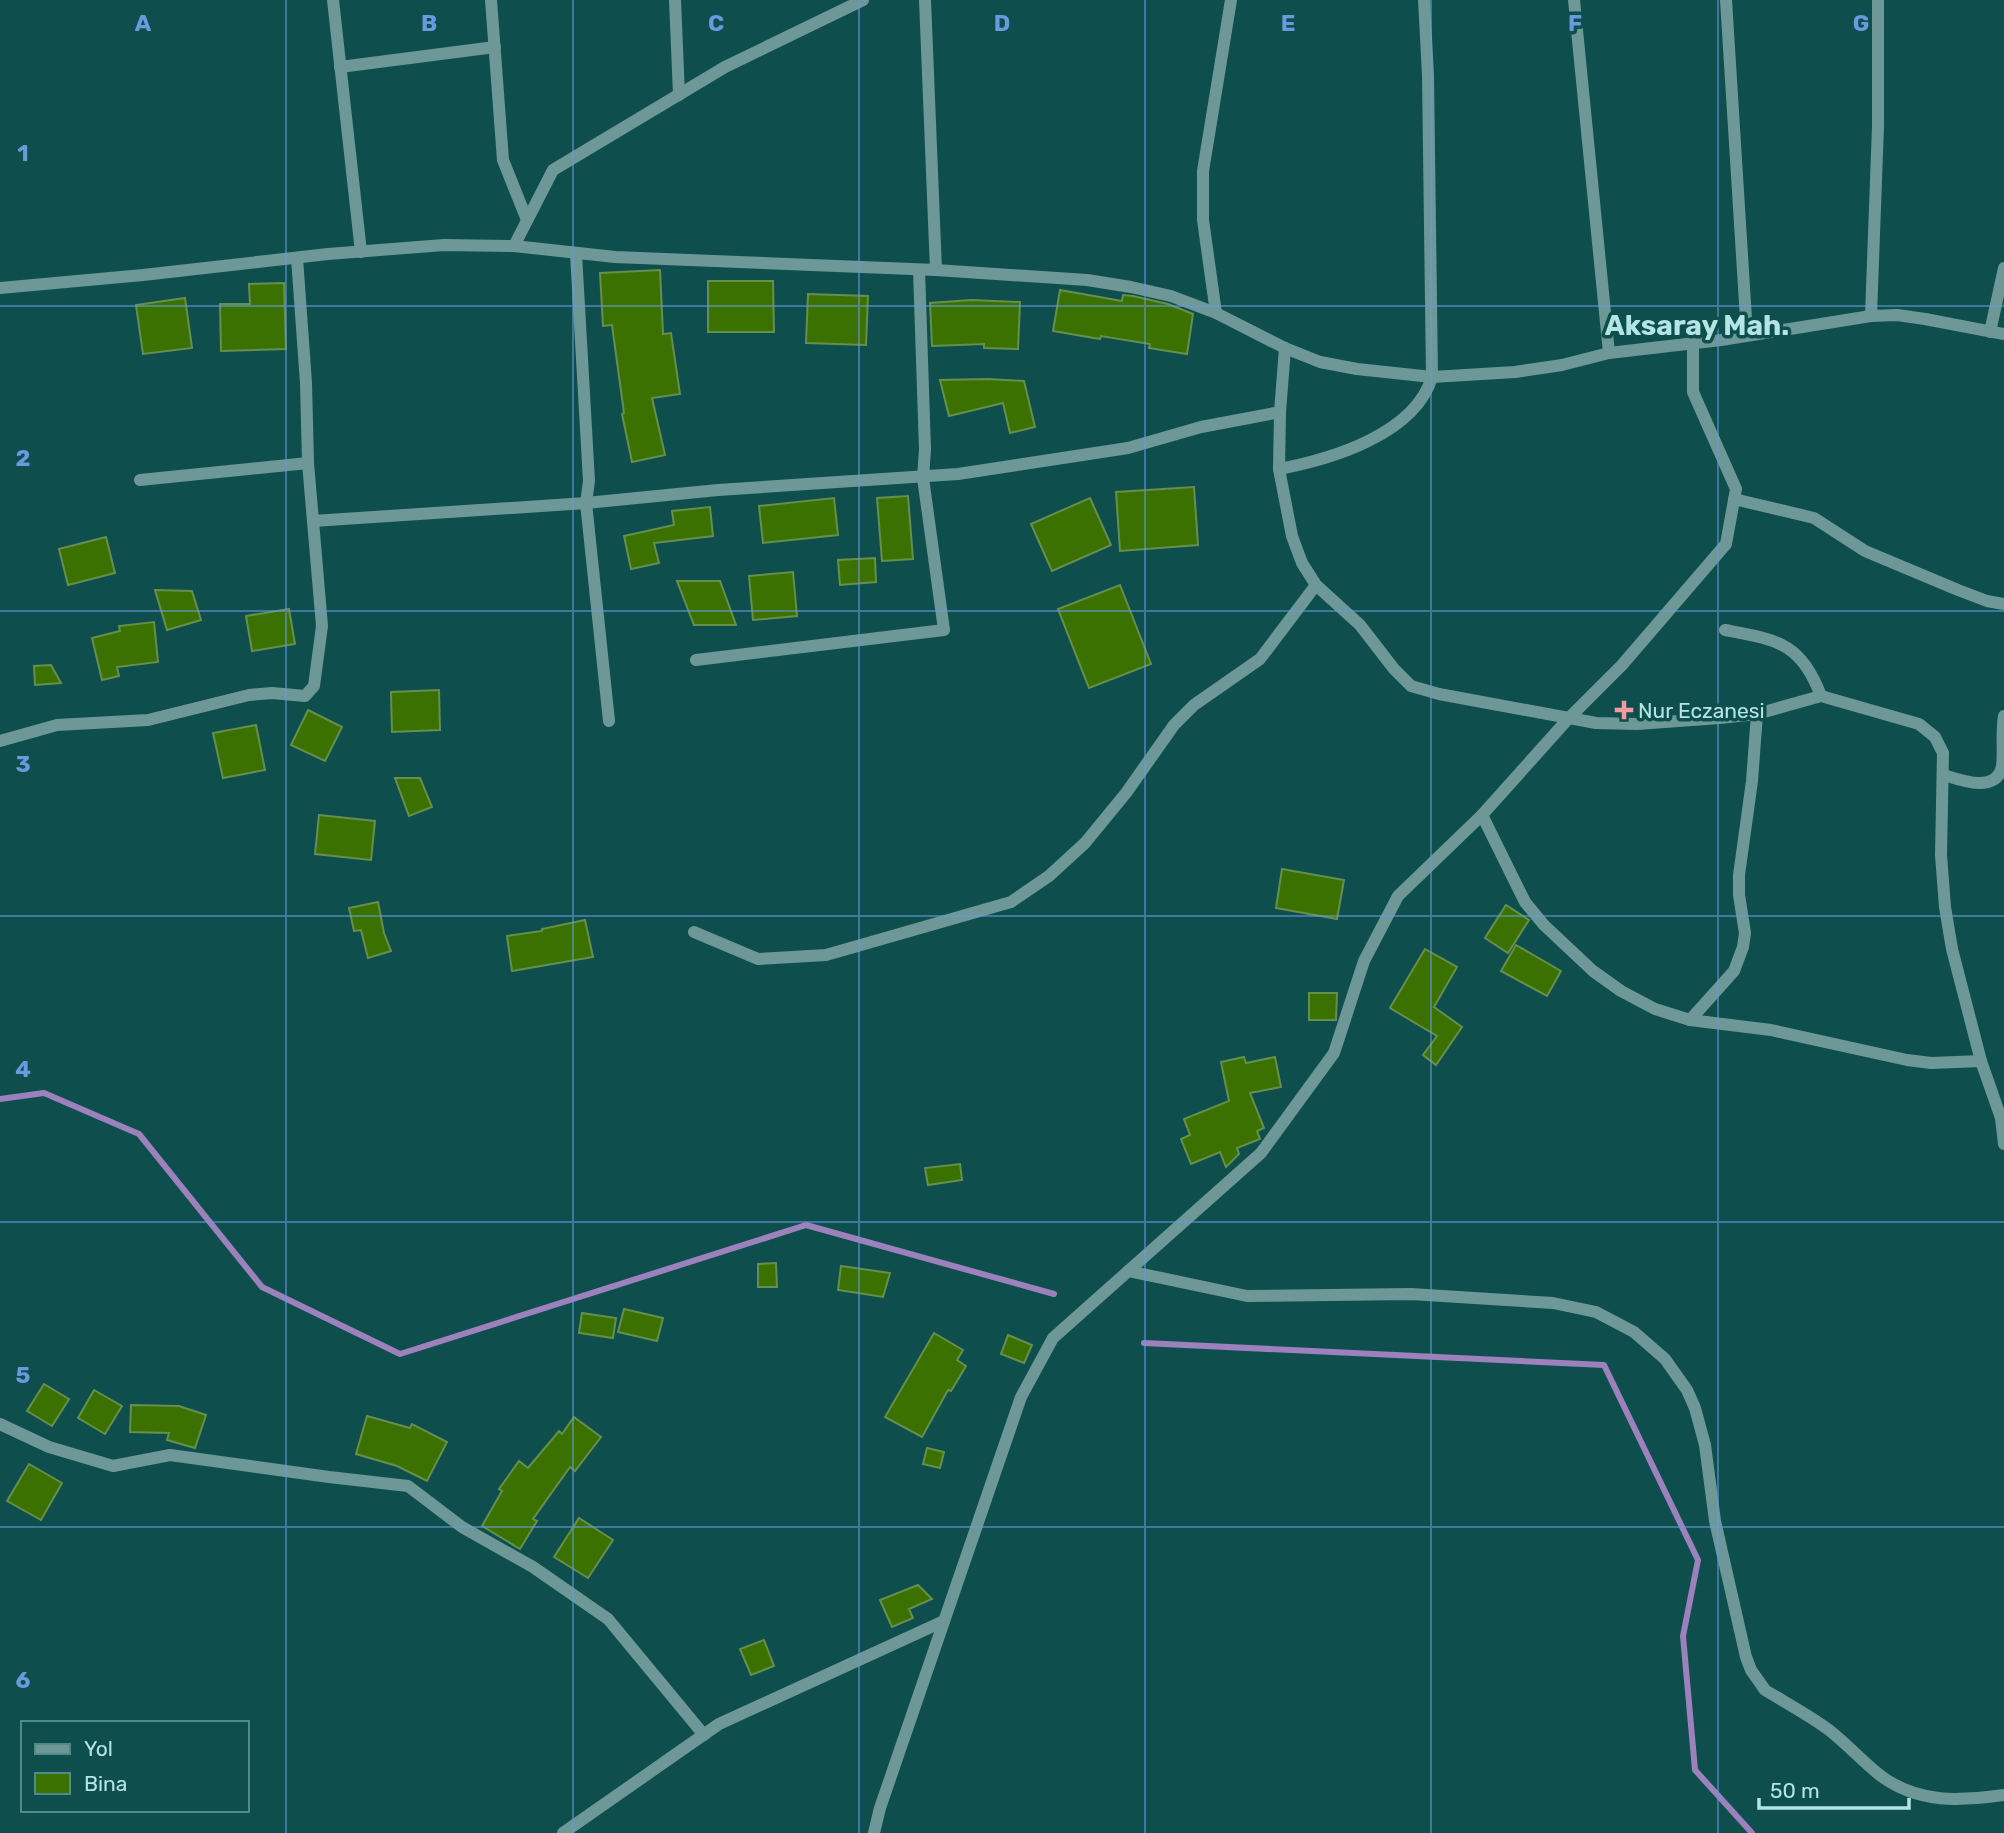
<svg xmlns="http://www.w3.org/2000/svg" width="2004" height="1833" font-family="Rubik,sans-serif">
  <rect width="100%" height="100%" fill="#0e4f4e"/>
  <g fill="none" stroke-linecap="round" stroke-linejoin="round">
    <g stroke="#9c81bd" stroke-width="6">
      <path d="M0,1099l44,-6 95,41 123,153 138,67 406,-129 248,69"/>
      <path d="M1144,1343l460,22 94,195 -15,76 12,134 57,63"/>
    </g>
  </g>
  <g fill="#3b7100" stroke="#668e4d" stroke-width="2">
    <path d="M660,270l3,64 8,-1 9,61 -28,4 13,57 -33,7 -10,-48 2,-1 -12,-88 -9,1 -3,-53z"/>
    <path d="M708,281h65l1,51h-66z"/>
    <path d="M284,283l2,66 -65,2 -1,-47h30l-1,-20z"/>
    <path d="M1060,290l62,11 1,-6 10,1 35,8 25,10 -6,40 -38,-6 1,-4 -49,-8 -1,3 -47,-8z"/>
    <path d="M808,294l60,2 -2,49 -60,-2z"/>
    <path d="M185,298l7,50 -49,6 -7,-49z"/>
    <path d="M971,300l49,2 -2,47 -34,-1v-4l-52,2 -2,-43z"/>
    <path d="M988,379l36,2 11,46 -25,6 -7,-30 -54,13 -9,-36z"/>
    <path d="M1194,487l4,58 -78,6 -4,-59z"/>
    <path d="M908,496l5,63 -31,2 -5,-63z"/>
    <path d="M834,498l4,37 -75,8 -4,-37z"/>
    <path d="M1090,498l21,47 -59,26 -21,-47z"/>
    <path d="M710,507l3,29 -59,7 5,20 -28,6 -7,-33 50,-11 -2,-14z"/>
    <path d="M106,537l9,36 -47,12 -9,-36z"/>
    <path d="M875,558l1,24 -36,3 -2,-25z"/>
    <path d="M793,572l4,44 -44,4 -4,-44z"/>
    <path d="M677,581h43l16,44h-42z"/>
    <path d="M1120,585l31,79 -62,24 -31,-79z"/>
    <path d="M155,590l37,1 9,29 -34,10z"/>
    <path d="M289,609l6,35 -43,7 -6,-35z"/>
    <path d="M154,622l4,40 -41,5 2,9 -17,4 -10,-42 28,-7 -1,-5z"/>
    <path d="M51,665l10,18 -26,2 -1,-19z"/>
    <path d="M439,690l1,40 -48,2 -1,-40z"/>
    <path d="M308,710l34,17 -17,34 -34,-16z"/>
    <path d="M256,725l9,45 -42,8 -10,-45z"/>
    <path d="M395,778h25l12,29 -23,9z"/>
    <path d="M319,815l56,6 -4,39 -56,-6z"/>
    <path d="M1282,869l62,11 -7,39 -61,-11z"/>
    <path d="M378,902l6,31 7,18 -23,7 -7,-28 -7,1 -5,-23z"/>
    <path d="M1506,905l23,15 -21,33 -23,-15z"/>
    <path d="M585,920l8,37 -81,14 -5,-35 35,-5v-2z"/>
    <path d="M1516,945l45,26 -14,25 -46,-25z"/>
    <path d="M1425,949l32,18 -23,40 28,20 -26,38 -13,-10 14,-19 -47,-28z"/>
    <path d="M1309,993h28l-1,27h-27z"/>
    <path d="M1244,1057l2,6 29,-6 6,30 -31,6 14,35 -7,3 3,8 -23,9 2,6 -13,13 -6,-15 -29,12 -10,-25 9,-4 -6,-16 45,-18 -8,-39z"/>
    <path d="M960,1164l2,16 -34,5 -3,-17z"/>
    <path d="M776,1263l1,24h-19v-23z"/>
    <path d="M841,1266l49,7 -7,24 -45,-7z"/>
    <path d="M624,1309l39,9 -6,23 -39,-9z"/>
    <path d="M582,1313l34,5 -3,20 -34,-5z"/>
    <path d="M934,1333l29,17 -6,10 9,6 -15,25 -3,-1 -26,47 -37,-20z"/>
    <path d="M1008,1335l24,10 -8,18 -23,-9z"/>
    <path d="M44,1384l25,15 -17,27 -25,-15z"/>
    <path d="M94,1390l28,16 -17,28 -27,-16z"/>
    <path d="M131,1405l48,1 27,9 -11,33 -28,-8 2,-7 -39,-1z"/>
    <path d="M367,1416l43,12 2,-4 35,18 -20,39 -30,-15 -41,-12z"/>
    <path d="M574,1417l27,20 -26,34 -5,-4 -37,52 4,2 -17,28 -38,-23 20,-35 -3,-2 20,-28 9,7 31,-37 3,3z"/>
    <path d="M927,1448l17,4 -4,16 -17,-4z"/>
    <path d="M29,1464l33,19 -21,37 -34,-19z"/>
    <path d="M579,1518l34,22 -25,38 -34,-21z"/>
    <path d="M918,1585l14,14 -23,10 4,9 -21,9 -12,-27z"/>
    <path d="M764,1640l10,26 -23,9 -11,-26z"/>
  </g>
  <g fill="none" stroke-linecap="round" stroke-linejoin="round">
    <g stroke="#6e9897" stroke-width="12">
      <path d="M333,0l28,252"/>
      <path d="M491,0l12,160 24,60"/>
      <path d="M675,0l4,95"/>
      <path d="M925,0l11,270"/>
      <path d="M1574,0l35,353"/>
      <path d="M1726,0l21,335"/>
      <path d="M340,67l155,-20"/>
      <path d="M514,246l39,-76 172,-103 138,-67"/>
      <path d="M576,254l13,227 -3,22 132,-13 240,-16 170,-26 73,-21 79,-15 5,-64"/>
      <path d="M0,288l143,-13 185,-21 116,-9 70,1 101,11 321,13 151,10 44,7 40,9 45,17 69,35 35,14 37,7 75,8 83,-5 47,-7 47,-12 112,-13 150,-24 26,-1 28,4 79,15"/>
      <path d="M1216,313l-13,-93v-49l28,-171"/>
      <path d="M1871,316l7,-190v-126"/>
      <path d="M1990,332l14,-64"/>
      <path d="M1280,412l-1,57 13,67 10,27 14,22 44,40 34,44 17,17 28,8 157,29 41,1 83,-6 37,-4 64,-18 98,28 16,13 8,16 -2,102 4,52 7,42 29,112 20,57 3,26"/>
      <path d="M1279,469c53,-10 136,-35 153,-92l-4,-302 -4,-75"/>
      <path d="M140,480l168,-17"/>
      <path d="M1734,499l80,19 51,33 93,39 29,11 17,3"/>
      <path d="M313,521l273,-18 23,218"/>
      <path d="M1725,630c52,10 76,12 96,66"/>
      <path d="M696,660l248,-30 -21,-152 2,-29 -6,-179"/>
      <path d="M0,741l57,-16 91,-5 101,-25 23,-2 33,3 9,-10 8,-60 -14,-163 -2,-80 -9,-125"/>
      <path d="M1944,775c16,5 53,19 58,-9 2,-14 -1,-32 2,-50"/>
      <path d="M1482,815l43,87 19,23 49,46 28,20 34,18 35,11 81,10 136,30 24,3 50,-2"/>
      <path d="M694,932l64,27 68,-4 185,-53 38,-26 36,-33 41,-50 48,-68 20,-20 66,-46 56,-74"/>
      <path d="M1690,1020l44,-49 9,-24 2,-14 -6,-38v-20l13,-94 5,-67"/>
      <path d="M1128,1271l119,25 164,-2 142,9 43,9 38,20 31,27 22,31 8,18 10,37 10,76 31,136 5,13 14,20c21,13 44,25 64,40 18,14 34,32 52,46 38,28 79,25 123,19"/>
      <path d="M0,1424l49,23 64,19 57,-11 159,22 79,9 54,41 71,40 75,52 96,116"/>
      <path d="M563,1833l156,-109 225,-103"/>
      <path d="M874,1833l6,-25 141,-411 32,-59 208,-185 73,-100 30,-92 34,-65 84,-81 86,-96 54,-54 104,-121 10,-55 -43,-97v-49"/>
    </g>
  </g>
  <path fill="none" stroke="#689ade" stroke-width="2" stroke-opacity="0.55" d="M286,0v1833M573,0v1833M859,0v1833M1145,0v1833M1431,0v1833M1718,0v1833M0,306h2004M0,611h2004M0,916h2004M0,1222h2004M0,1527h2004"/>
  <path fill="#f49aa2" stroke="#0e4f4e" stroke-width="2.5" d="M1620.5 699.5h7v7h7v7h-7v7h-7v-7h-7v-7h7z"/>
  <g text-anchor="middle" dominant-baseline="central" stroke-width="7" stroke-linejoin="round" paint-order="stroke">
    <g font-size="21" fill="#b4e5e4" stroke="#0e4f4e" text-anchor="start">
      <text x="1638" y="710">Nur Eczanesi</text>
    </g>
    <g font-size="28" font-weight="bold" fill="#b4e5e4" stroke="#0e4f4e">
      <text x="1697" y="325">Aksaray Mah.</text>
    </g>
  </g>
  <g font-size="23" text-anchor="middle" font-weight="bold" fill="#689ade" stroke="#0e4f4e" stroke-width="7" stroke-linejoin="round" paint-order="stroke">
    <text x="143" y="31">A</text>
    <text x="429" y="31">B</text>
    <text x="716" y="31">C</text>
    <text x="1002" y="31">D</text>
    <text x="1288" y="31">E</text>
    <text x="1575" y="31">F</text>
    <text x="1861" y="31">G</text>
    <text x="23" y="161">1</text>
    <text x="23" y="466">2</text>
    <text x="23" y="772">3</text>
    <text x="23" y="1077">4</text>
    <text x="23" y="1383">5</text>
    <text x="23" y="1688">6</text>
  </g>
  <rect x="21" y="1721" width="228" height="91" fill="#0e4f4e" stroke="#508b8a" stroke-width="2"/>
  <rect x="35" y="1744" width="35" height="10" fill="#6e9897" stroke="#508b8a" stroke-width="2"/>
  <text x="84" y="1756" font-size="21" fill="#b4e5e4">Yol</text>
  <rect x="35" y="1773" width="35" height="21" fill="#3b7100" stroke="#508b8a" stroke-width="2"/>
  <text x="84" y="1791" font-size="21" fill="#b4e5e4">Bina</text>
  <path d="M1759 1798v10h150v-10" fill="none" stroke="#b4e5e4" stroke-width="3.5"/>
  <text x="1770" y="1798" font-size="21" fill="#b4e5e4" stroke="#0e4f4e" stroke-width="5" paint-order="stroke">50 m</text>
</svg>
